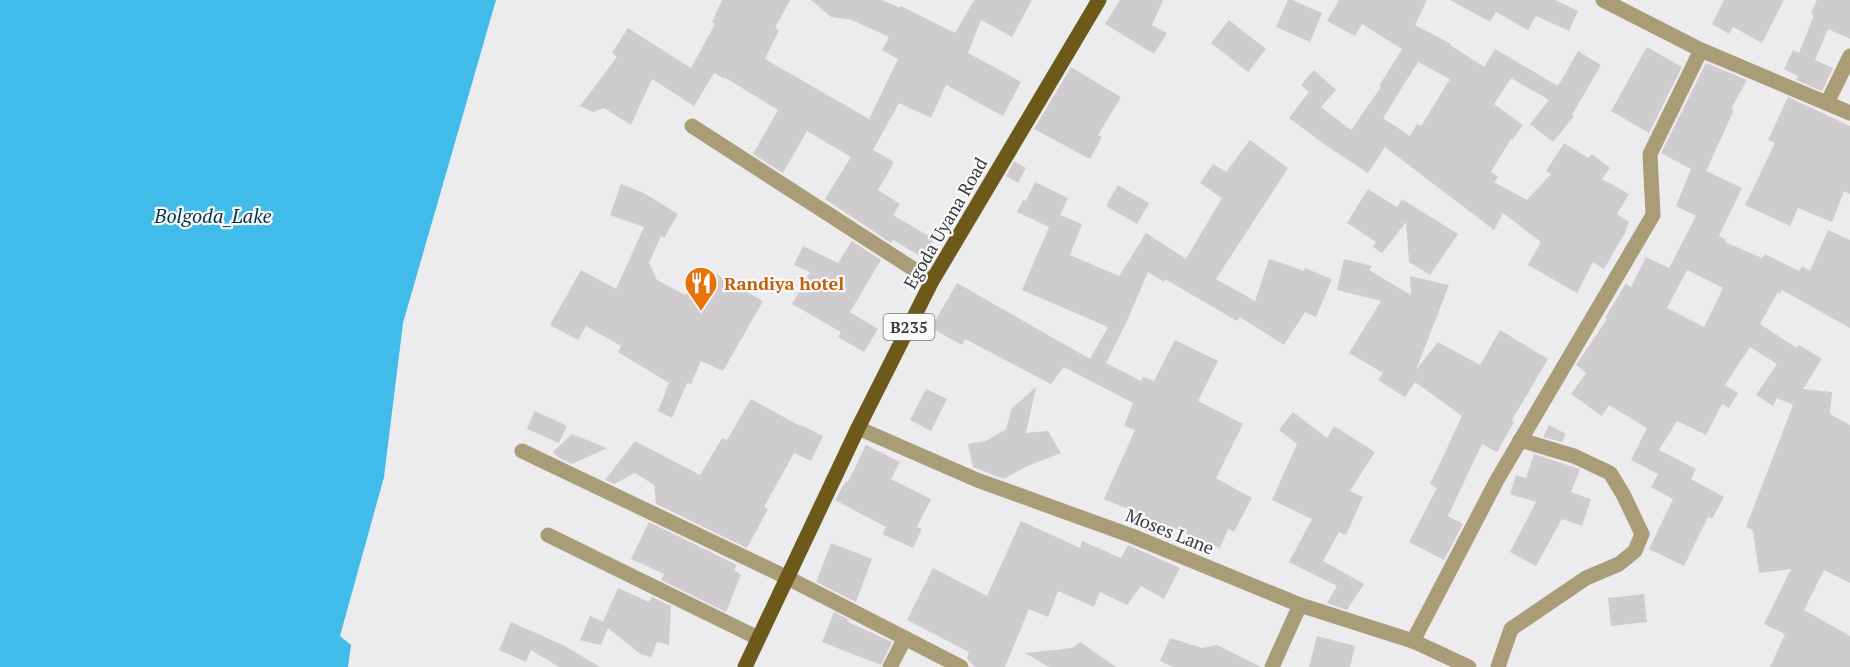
<svg xmlns="http://www.w3.org/2000/svg" width="1850" height="667" font-family="'PT Serif',serif">
  <rect width="100%" height="100%" fill="#ececee"/>
  <path fill="#41bbe9" d="M0,0h496l-93,323 -19,154 -44,159 11,9 -3,22h-348z"/>
  <g fill="#ceccce" fill-rule="evenodd">
    <path d="M722,0h68l-15,28 4,2 -14,29 104,60 29,-60 -16,-9 7,-13 -37,-17 -21,-3 -20,-17h71l18,8 1,-2 54,27 19,-33h58l-20,37 -31,-17 -13,33 53,29 -18,34 -57,-31 -15,33 -32,-15 -26,47 21,12 -16,28 22,14 -7,11 41,24 -11,19 -30,-18 -2,3 -66,-44 26,-42 -44,-26 -24,42 -30,-19 25,-44 -54,-33 -1,1 -9,-5 -20,33 -42,-27 -21,46 -27,-17 -11,4 -13,-6 37,-49 -5,-4 16,-25 63,40 24,-44 -3,-2z"/>
    <path d="M1120,0h43l-11,25 15,8 -13,21 -49,-30z"/>
    <path d="M1288,0h4l30,13 -12,29 -34,-15z"/>
    <path d="M1339,0h88l-12,25 36,19 -1,1 34,22 11,-18 63,37 20,-35 23,14 -29,50 2,1 -21,26 -23,-18 19,-24 -38,-22 -17,26 29,21 -11,15 -1,-1 -20,33 7,5 -4,5 33,18 24,-26 -5,-3 18,-28 24,15 4,-4 18,14 -8,11 27,15 -12,20 12,8 -3,9 -22,38 -11,-7 -16,31 -49,-28 13,-23 -38,-29 -9,17 -109,-83 -17,26 -44,-29 -35,-26 20,-26 -8,-7 13,-15 22,20 -15,17 30,23 30,-43 -2,-1 23,-37 -40,-25 -7,12 -28,-15zM1418,62l32,17 -29,47 -4,-2 -7,12 -27,-18z"/>
    <path d="M1450,0h105l23,11 -9,20 -33,-15 -8,14 -32,-18 -6,10z"/>
    <path d="M1724,0h60l-22,43 -29,-16 -4,7 -17,-10z"/>
    <path d="M1817,0h33v39l-22,-10 -13,31 18,8 -11,23 -26,-11 2,-4 -14,-7 9,-19 6,3 15,-38 -3,-2z"/>
    <path d="M1229,20l37,29 -18,23 -37,-29z"/>
    <path d="M1647,47l35,20 -33,66 -38,-22z"/>
    <path d="M1706,63l41,17 -16,29 3,1 -28,61 36,17 -23,48 7,4 -1,2 37,16 3,-4 34,17 3,-5 8,5 18,-41 22,10v88l-68,-38 -2,4 -2,-2 -18,32 37,24 2,-3 23,14 -19,30 29,3 -2,22 20,11v158l-26,-13 -20,40 46,26v31h-80l15,-33 -21,-10 27,-55 -32,4 -6,-43 -7,-3 47,-122 -16,-7 -4,8 -17,-11 21,-31 -27,-17 -25,38 13,8 -9,15 -7,-4 -16,31 -29,-14 -18,29 37,19 -5,10 33,18 -12,22 -4,-2 -24,49 -35,-17 24,-50 -22,-12 7,-13 -27,-14 16,-32 -38,-23 -7,11 -31,-22 15,-21 -10,-8 31,-46 -2,-1 21,-35 5,4 15,-30 23,11 27,-52 -20,-10 15,-37 -30,-16zM1687,270l36,18 -19,39 -37,-19z"/>
    <path d="M1071,67l50,30 -23,38 4,2 -12,22 -56,-30z"/>
    <path d="M1788,97l62,29v68l-6,-3 -12,31 -34,-14 -8,18 -45,-21 30,-62 -7,-3z"/>
    <path d="M1250,140l38,28 -72,111 39,22 14,-42 35,12 1,-3 27,11 -16,38 -11,-5 -21,33 -44,-28 -3,4 -72,-42 -1,3 -16,-10 -21,49 -21,42 35,18 2,-4 11,4 21,-41 43,21 -20,40 45,23 -27,54 36,20 -18,34 -6,-3 -8,19 -58,-25 -6,12 -18,-7 5,-10 -2,-1 1,-2 -38,-16 31,-69 -11,-4 9,-23 -69,-36 -13,17 -86,-45 -3,6 -31,-17 26,-45 133,76 18,-32 -86,-37 27,-63 -32,-15 6,-12 3,1 9,-19 33,16 -8,17 22,9 -12,31 49,21 27,-43 40,26 36,-61 -22,-15 13,-19 13,8z"/>
    <path d="M1014,161l12,7 -8,15 -12,-7z"/>
    <path d="M621,184l23,9 34,21 -14,24 -3,-2 -12,27 8,17 28,15 20,-27 58,33 -40,70 -22,-10 -10,23 -4,-1 -15,35 -14,-7 11,-28 -51,-31 3,-6 -35,-20 -8,14 -28,-15 31,-55 35,19 28,-62 -34,-12z"/>
    <path d="M1118,185l31,18 -12,21 -31,-18z"/>
    <path d="M1368,189l29,18 5,-8 56,35 -28,41 -21,-13 -3,-40 -24,31 -9,-6 3,-5 -29,-19z"/>
    <path d="M852,241l29,19 -31,52 28,17 -14,23 -26,-15 3,-5 -49,-28 18,-32 -16,-7 9,-19 35,17z"/>
    <path d="M1344,259l28,7 -3,4 42,25 -1,-19 39,9 -33,85 22,-28 42,23 20,-35 48,29 -36,61 2,2 -17,30 -15,-8 -34,72 15,8 -19,36 -35,-18 28,-54 -7,-4 32,-68 -47,-34 -10,15 -27,-17 5,-7 -34,-20 32,-52 -44,-11z"/>
    <path d="M1036,387l-10,46 22,-2 13,22 -36,14 -21,12 -31,-12 -5,-23 18,-3 20,-12 6,-21z"/>
    <path d="M926,389l21,10 -16,32 -21,-11z"/>
    <path d="M751,399l49,27 1,-1 22,11 -12,25 -17,-8 -30,54 4,2 -21,39 -91,-44 -2,-19 -19,-12 -21,11 -9,-4 30,-39 65,34 22,-37 5,2z"/>
    <path d="M535,411l32,15 -8,17 -32,-14z"/>
    <path d="M1293,412l34,26 7,-12 41,26 -25,39 13,6 -17,38 -7,-3 -16,29 41,23 -17,26 -20,-7 10,-17 -48,-24 23,-43 -40,-19 25,-56 -18,-14z"/>
    <path d="M1549,425l17,9 -4,8 -19,-5z"/>
    <path d="M572,434l35,14 -35,16 -14,-7 -5,-5z"/>
    <path d="M866,445l34,17 -9,17 40,20 -14,28 5,2 -9,19 -31,-14 4,-7 -51,-27 11,-19 2,1z"/>
    <path d="M1534,454l46,15 -9,23 20,7 -9,27 -20,-7 -26,47 -26,-14 26,-50 -26,-8 6,-19 10,3z"/>
    <path d="M1021,521l59,27 2,-7 39,17 7,-13 52,23 -16,31 -23,-13 -14,19 -27,-13 -6,15 -36,-16 -10,26 -19,-8 -24,58h-30l-8,-8 2,-7 -62,-32 26,-52 54,28z"/>
    <path d="M649,522l88,43 -3,5 7,5 -15,37 -65,-32 3,-6 -33,-15z"/>
    <path d="M831,543l41,16 -16,43 -40,-20z"/>
    <path d="M618,588l31,14 3,-5 19,9 -2,39 -12,-3 -6,15 -11,-3 -32,-26 -7,17 -21,-5 10,-24 13,6z"/>
    <path d="M1644,594l3,28 -36,4 -3,-28z"/>
    <path d="M834,612l15,8 -1,2 44,20 -11,23 -59,-23z"/>
    <path d="M511,622l52,23 37,22h-41l-28,-17 -5,12 -27,-12z"/>
    <path d="M1317,636l38,10 -5,21h-41z"/>
    <path d="M1170,638l32,10 15,-3 44,22h-88l-13,-6z"/>
    <path d="M1080,642l36,25h-67l-24,-14 47,-5z"/>
  </g>
  <g fill="none" stroke-linecap="round" stroke-linejoin="round">
    <g stroke="#aa9c76" stroke-width="15">
      <path d="M1603,0l98,50 149,63"/>
      <path d="M1827,103l23,-47"/>
      <path d="M692,126l240,155"/>
      <path d="M858,428l119,52 155,56 168,69 113,36 56,26"/>
      <path d="M522,451l264,126 175,90"/>
      <path d="M548,535l210,103"/>
      <path d="M1413,641l84,-161 156,-265 -3,-61 51,-104"/>
      <path d="M890,667l15,-29"/>
      <path d="M1272,667l28,-62"/>
      <path d="M1498,667l13,-38 75,-51 33,-14 16,-13 7,-17 -19,-40 -13,-21 -36,-17 -54,-16"/>
    </g>
    <path stroke="#6d5a1a" stroke-width="15" d="M745,667l113,-239 74,-147 167,-281"/>
  </g>
  <defs>
    <g id="restaurant-pin" transform="scale(1.725)"><path d="M0 17L-7.5 6A9.5 9.5 0 1 1 7.5 6Z" fill="#e8710a" stroke="#faf9fb"/><path d="M-5-6h1v4h1v-4h1v4h1v-4h1v5L-1.5 .5V6h-2V.5L-5-1ZM5-6V6H3V1.5H1.5Q1.5-4 5-6Z" fill="#fff"/></g>
  </defs>
  <g fill-rule="evenodd">
    <use href="#restaurant-pin" x="701" y="283"/>
  </g>
  <g text-anchor="middle" dominant-baseline="central" stroke-width="4.5" stroke-linejoin="round" paint-order="stroke">
    <rect fill="#faf9fb" stroke="#747375" stroke-width="1.5" x="883.5" y="314" width="51" height="26" rx="4.5"/>
    <g font-size="16" font-weight="bold" fill="#3a3a3b">
      <text x="909" y="327">B235</text>
    </g>
    <g font-size="18" fill="#3a3a3b" stroke="#faf9fb">
      <text transform="translate(945 223) rotate(-60)">Egoda Uyana Road</text>
      <text transform="translate(1170 531) rotate(22)">Moses Lane</text>
    </g>
    <g font-size="18" font-weight="bold" fill="#c56008" stroke="#faf9fb" text-anchor="start">
      <text x="724" y="283">Randiya hotel</text>
    </g>
    <g font-size="20" font-style="italic" fill="#01384b" stroke="#faf9fb">
      <text x="213" y="215">Bolgoda_Lake</text>
    </g>
  </g>
</svg>
